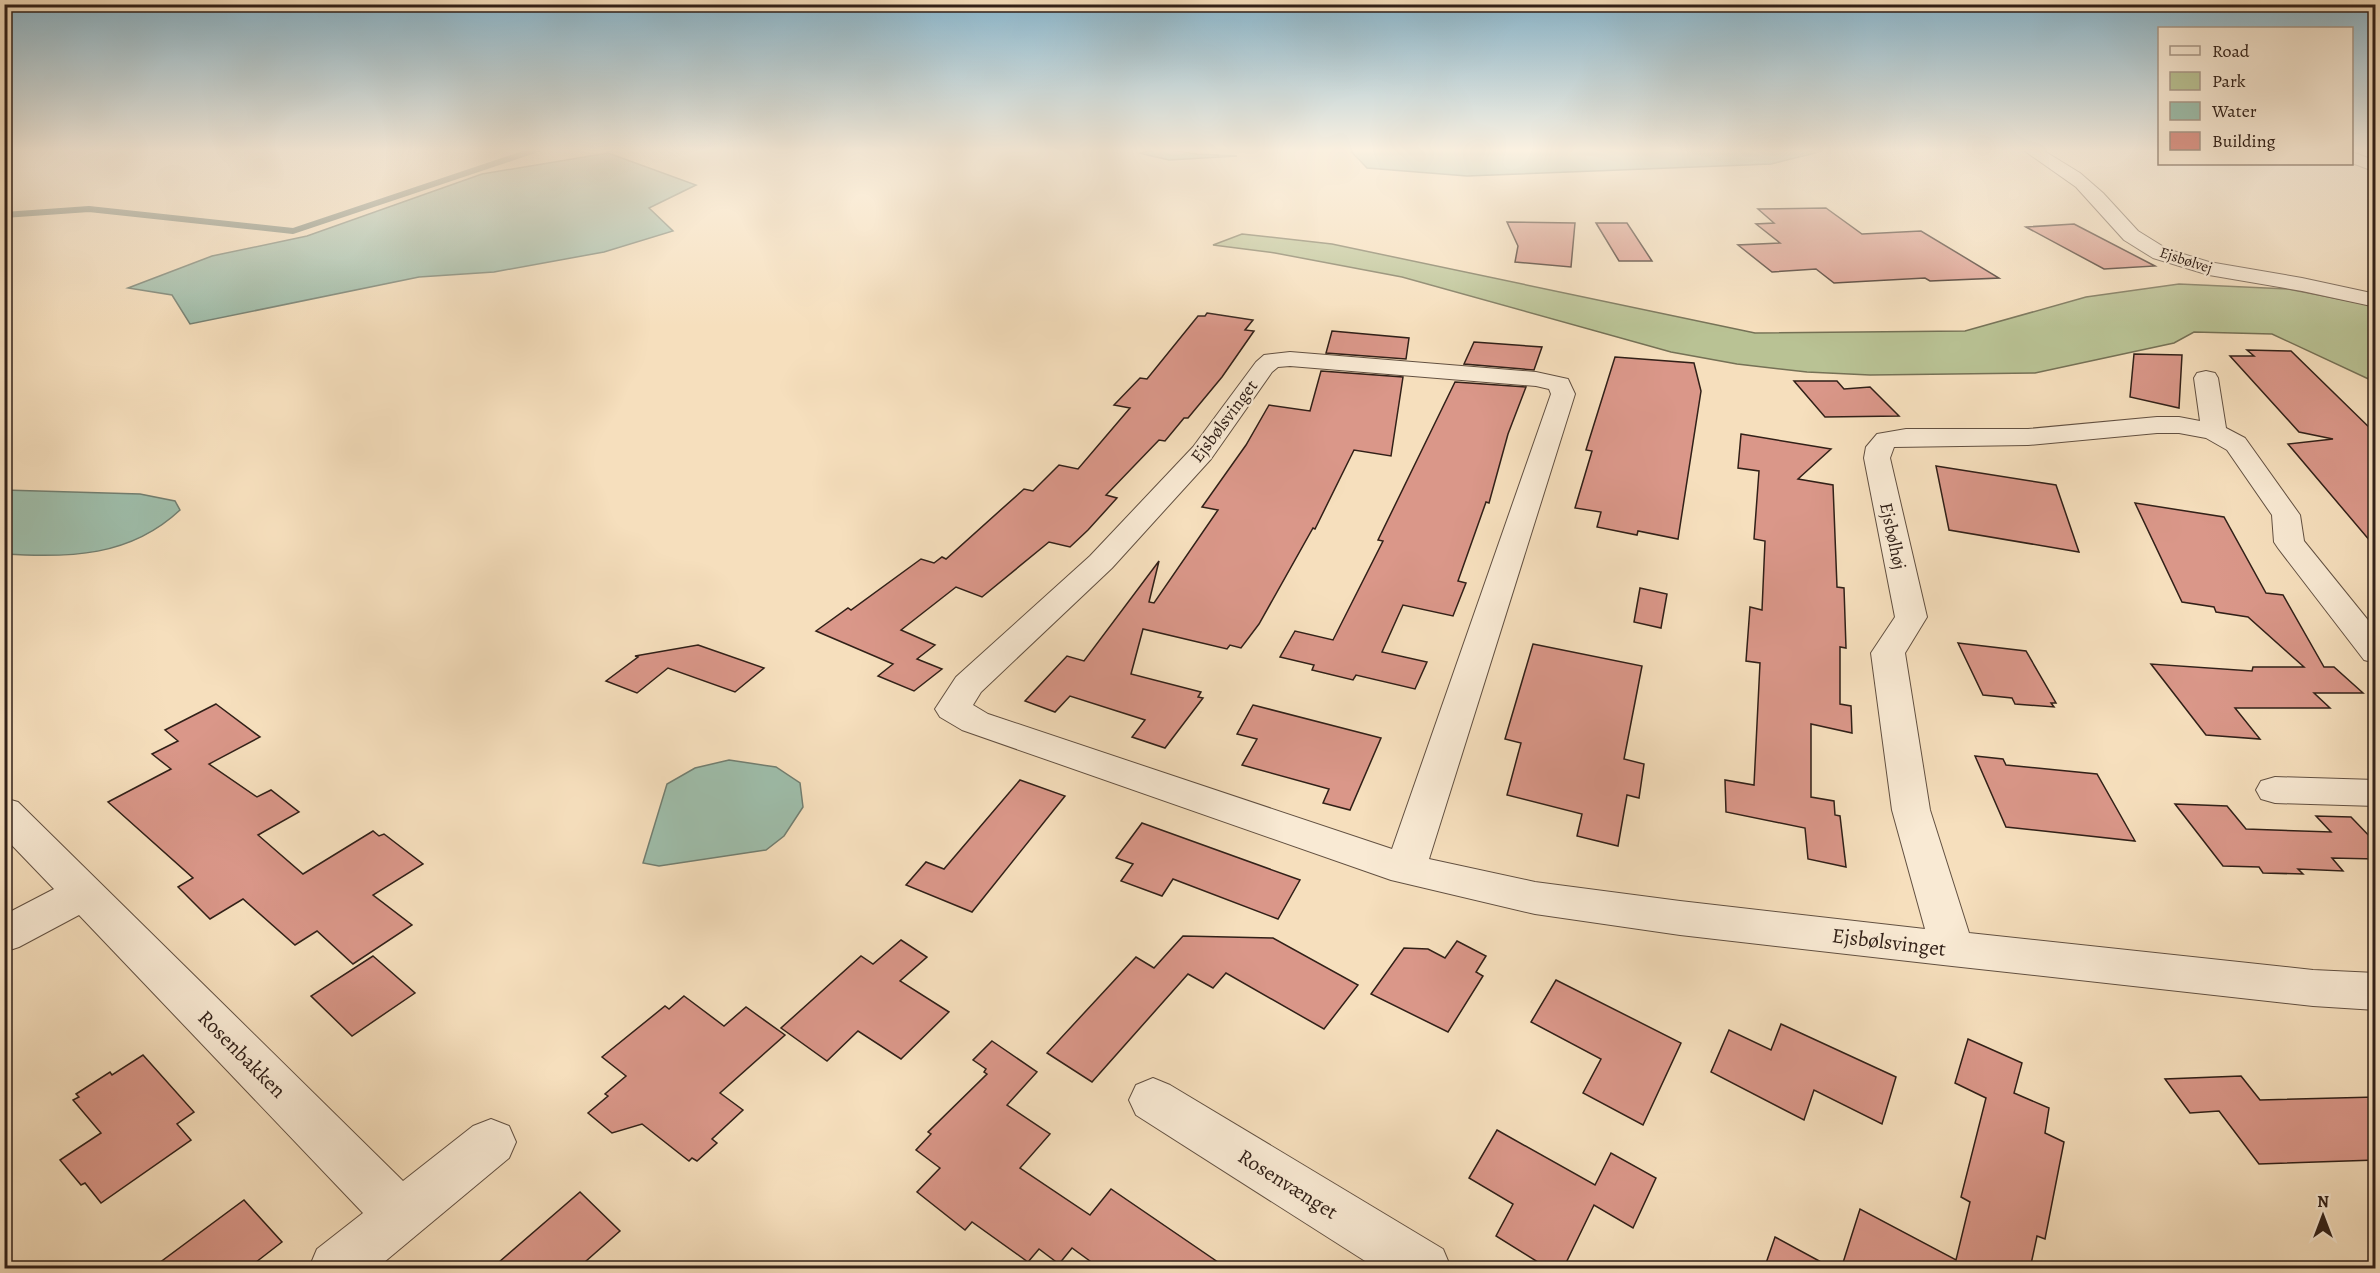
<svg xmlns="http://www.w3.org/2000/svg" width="2380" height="1273" font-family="Alegreya,serif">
  <rect width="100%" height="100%" fill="#f6dfbd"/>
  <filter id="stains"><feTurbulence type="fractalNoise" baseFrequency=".00333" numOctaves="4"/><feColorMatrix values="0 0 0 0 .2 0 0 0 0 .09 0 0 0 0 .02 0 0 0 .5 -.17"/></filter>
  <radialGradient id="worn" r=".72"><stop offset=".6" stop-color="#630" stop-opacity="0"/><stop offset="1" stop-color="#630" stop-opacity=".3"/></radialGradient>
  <path fill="#b9c294" stroke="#757156" stroke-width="1.5" d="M1242,234l90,10 423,89 210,-2 121,-34 93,-13 109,5 87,17v76l-103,-48 -78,-2 -20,11 -139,30 -165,2 -63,-3 -70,-8 -66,-12 -269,-75 -127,-24 -62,-8z"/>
  <g fill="#9ebdaa" stroke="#727e70" stroke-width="1.5">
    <path d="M1163,149l34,5 40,2 -68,4 -30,-7z"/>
    <path d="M1349,149h459l7,4 -44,11 -304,12 -100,-8z"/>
    <path d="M608,153l88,32 -47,23 24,23 -69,21 -110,20 -75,5 -229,47 -18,-29 -44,-7 84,-32 95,-20 175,-62z"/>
    <path d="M4,490l136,4 35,7 5,9c-50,47 -111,48 -175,44z"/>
    <path d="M729,760l47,7 24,16 3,24 -19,29 -18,14 -107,16 -16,-3 24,-79 28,-16z"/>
  </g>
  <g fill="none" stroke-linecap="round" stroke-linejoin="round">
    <path stroke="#727e70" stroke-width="6" d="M4,215l85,-6 204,22 245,-82"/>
  </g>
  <g fill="#da9789" stroke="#312018" stroke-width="1.5">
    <path d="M1826,208l36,26 59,-3 78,47 -69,3 -5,-3 -91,5 -18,-14 -44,3 -34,-27 42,-2 -24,-19 18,-1 -16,-14z"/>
    <path d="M1507,222l68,1 -4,44 -56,-5 3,-16z"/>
    <path d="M1596,223h31l25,38h-33z"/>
    <path d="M2074,224l81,42 -51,3 -78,-42z"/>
    <path d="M1207,313l46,7 -8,10 9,1 -32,46 -34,41h-4l-19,23 -6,-1 -53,55 11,3 -29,32 -18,17 -21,-5 -67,55 -26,-10 -55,43 34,15 -18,14 25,10 -28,22 -36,-15 15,-12 -77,-33 32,-23 3,2 70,-51 13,4 8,-6 4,2 78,-70 9,2 26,-26 19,4 52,-61 -16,-3 26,-27 7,1 51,-63h7z"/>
    <path d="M1332,331l77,7 -3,21 -80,-6z"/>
    <path d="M1474,342l68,5 -8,23 -70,-6z"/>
    <path d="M2247,350l44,1 85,83v114l-88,-104 45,-5 -34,-7 -69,-76h24z"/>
    <path d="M2134,354l48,1 -3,53 -49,-11z"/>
    <path d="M1615,357l79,6 7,28 -23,148 -40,-8 -1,4 -40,-8 4,-15 -26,-4 17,-57 -6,-1z"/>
    <path d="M1321,371l82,6 -12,79 -37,-6 -39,79 -2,-1 -54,96 -18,24 -11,-3 -3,4 -84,-20 -12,45 70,18 -3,5 5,1 -38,50 -33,-11 13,-17 -75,-24 -15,16 -30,-11 42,-45 17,5 75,-100 -10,41 5,1 64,-93 -16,-3 44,-62 23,-40 41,6z"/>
    <path d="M1794,381h43l7,8 26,-2 29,29 -74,1z"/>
    <path d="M1455,382l71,5 -18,47 -19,69 -3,-1 -28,79 8,2 -13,33 -50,-11 -21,47 45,10 -12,27 -59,-14 -3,5 -41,-10 2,-5 -34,-8 15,-26 38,9 50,-99 -5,-1z"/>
    <path d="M1741,434l90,15 -33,30 35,6 4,102 7,1 2,60 -6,-1v57l11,2 1,27 -41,-9v73l23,4 1,14 5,1 6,51 -38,-8 -3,-31 -79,-16 -1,-32 29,5 6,-122 -14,-2 4,-54 12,3 3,-69 -11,-2 5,-68 -21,-3z"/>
    <path d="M1936,466l120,19 23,67 -130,-22z"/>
    <path d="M2135,503l89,14 42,76 17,2 41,72h10l29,26h-49l16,15h-95l25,31 -54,-4 -55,-71 101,7 1,-4h51l-56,-50 -32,-5 -2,-5 -32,-5z"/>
    <path d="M1640,588l27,6 -6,34 -27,-6z"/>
    <path d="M1958,643l68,8 30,52h-5l3,4 -39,-3 -3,-6 -29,-3z"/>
    <path d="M1533,644l109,22 -18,93 20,5 -5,34 -12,-3 -9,51 -41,-10 5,-22 -75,-19 14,-52 -16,-4z"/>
    <path d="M698,645l66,23 -29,24 -67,-24 -31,25 -31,-12 32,-24 -3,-1z"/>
    <path d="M216,704l44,33 -51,27 48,33 14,-7 28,22 -41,23 45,39 70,-43 6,5 5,-2 39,30 -50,31 39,30 -59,39 -36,-33 -22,14 -52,-46 -33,20 -32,-32 15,-9 -85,-76 63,-33 -19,-15 26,-13 -13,-11z"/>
    <path d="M1253,705l128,33 -31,72 -27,-7 6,-14 -87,-24 15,-26 -20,-5z"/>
    <path d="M1975,756l28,3 3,6 91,9 38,67 -129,-14z"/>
    <path d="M1020,780l45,16 -93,116 -66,-27 20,-23 18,7z"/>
    <path d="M2175,804l52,2 19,23 85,3 -15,-16 35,1 25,26v16l-44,-1 11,13 -45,-2 5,5 -40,-1 -4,-6 -36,-1z"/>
    <path d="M1142,823l158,57 -22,39 -105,-40 -11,17 -41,-15 12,-17 -17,-6z"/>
    <path d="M1183,936l90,2 85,47 -34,44 -98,-56 -13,15 -25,-14 -96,108 -45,-29 89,-96 18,11z"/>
    <path d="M901,940l26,17 -27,24 49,31 -48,47 -43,-28 -31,30 -46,-33 80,-72 12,8z"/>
    <path d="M1457,941l29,15 -10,16 7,4 -35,56 -77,-38 33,-46 24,1 17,9z"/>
    <path d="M373,956l42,37 -63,43 -41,-40z"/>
    <path d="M1556,980l125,63 -38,82 -60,-32 18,-34 -70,-37z"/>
    <path d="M684,996l40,30 22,-19 39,28 -65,58 23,17 -31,29 5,4 -20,18 -5,-3 -3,3 -47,-37 -30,9 -24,-20 20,-17 -3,-2 21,-18 -24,-19 63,-51 4,3z"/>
    <path d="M1781,1024l115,53 -14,47 -68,-34 -10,30 -93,-48 18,-42 42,20z"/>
    <path d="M1968,1039l54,24 -8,30 35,15 -4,25 19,9 -19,97 -8,-3 -7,33h-189l19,-60 96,51 14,-58 -9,-5 25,-99 -31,-15z"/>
    <path d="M992,1041l45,31 -30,33 43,29 -30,34 70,47 21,-26 117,80h-127l-29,-21 -13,16 -20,-15 -11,13 -56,-40 -7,8 -48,-38 23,-24 -24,-18 15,-16 -3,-2 59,-58 -3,-2 2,-3 -13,-9z"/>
    <path d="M143,1055l51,57 -17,12 14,16 -90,63 -16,-20 -4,2 -21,-25 41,-27 -28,-33 6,-3 -3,-3 34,-22 2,3z"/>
    <path d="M2241,1076l19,24 116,-3v63l-117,4 -40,-53 -29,2 -25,-34z"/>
    <path d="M1497,1130l98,55 16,-32 45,25 -23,50 -39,-23 -31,64h-14l-53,-33 17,-32 -44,-26z"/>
    <path d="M580,1192l40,39 -43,38h-86z"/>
    <path d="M244,1200l38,42 -35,27h-96z"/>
    <path d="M1775,1237l59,32h-70z"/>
  </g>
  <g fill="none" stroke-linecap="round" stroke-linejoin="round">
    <g stroke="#625041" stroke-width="2">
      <g id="minor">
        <path d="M2022,149h19l39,24 23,20 35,38 29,18 42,13 93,16 74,16v13l-74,-16 -93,-16 -56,-17 -29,-18 -48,-53z"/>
        <path d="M2352,152l24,9v11l-24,-9z"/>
        <path d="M1290,352l246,20 32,7 7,15 -146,465 106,23 145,19 245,28 -33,-119 -21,-157 24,-36 -31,-159 2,-11 11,-13 29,-5h122l129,-12h22l21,4 -6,-43 3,-5 9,-2 9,2 3,5 8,50 19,10 55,77 4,26 72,89v33l-12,-3 -86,-112 -4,-6 -2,-27 -45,-65 -21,-12 -27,-5h-22l-129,12 -134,2 -4,11 37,159 -22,36 25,157 39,123 344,37 63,3v37l-63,-4 -361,-40 -272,-31 -145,-21 -144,-34 -429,-150 -22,-13 -5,-8 21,-32 134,-121 103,-109 63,-85 8,-7zM1290,366l246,20 13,3 2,5 -159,455 -404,-135 -15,-9 8,-13 131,-124 99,-109 61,-87 6,-5z"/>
        <path d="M2275,777l101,3v26l-101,-3 -14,-4 -5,-9 5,-9z"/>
        <path d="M4,798l14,4 385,379 70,-55 18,-7 18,7 7,16 -7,16 -132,110h-68l8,-19 46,-36 -284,-298 -60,32 -15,5v-37l50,-26 -50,-52z"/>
        <path d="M1153,1078l17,7 273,164 8,19h-75l-240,-153 -7,-15 7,-15z"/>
      </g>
    </g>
    <use href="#minor" fill="#f9ead4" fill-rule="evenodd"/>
  </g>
  <linearGradient id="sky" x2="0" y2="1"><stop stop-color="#8ab8cf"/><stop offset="0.46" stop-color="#fbf1e1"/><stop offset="1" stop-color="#fbf1e1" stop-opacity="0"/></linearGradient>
  <rect width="2380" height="327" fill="url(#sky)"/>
  <g text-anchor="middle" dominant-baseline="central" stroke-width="4.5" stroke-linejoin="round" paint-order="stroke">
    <g font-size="15" fill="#312018" stroke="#f9ead4">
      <text transform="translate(2186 260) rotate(18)">Ejsbølvej</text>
    </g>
    <g font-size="18" fill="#312018" stroke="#f9ead4">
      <text transform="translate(1224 421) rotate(-53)">Ejsbølsvinget</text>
      <text transform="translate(1893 536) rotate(78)">Ejsbølhøj</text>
    </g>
    <g font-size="21" fill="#312018" stroke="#f9ead4">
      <text transform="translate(1889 942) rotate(7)">Ejsbølsvinget</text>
      <text transform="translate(242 1054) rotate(45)">Rosenbakken</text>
      <text transform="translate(1288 1184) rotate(32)">Rosenvænget</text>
    </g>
  </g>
  <rect width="2380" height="1273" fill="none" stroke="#f6dfbd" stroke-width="24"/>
  <rect x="6" y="6" width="2368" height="1261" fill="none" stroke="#312018" stroke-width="3"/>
  <rect x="12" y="12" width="2356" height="1249" fill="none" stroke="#312018" stroke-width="1.5"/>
  <rect x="2158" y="27" width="195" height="138" fill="#f9ead4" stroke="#a99989" stroke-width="1.5"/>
  <rect x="2170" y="46" width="30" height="9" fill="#f9ead4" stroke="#a99989" stroke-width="1.5"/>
  <text x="2212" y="57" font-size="18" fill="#312018">Road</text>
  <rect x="2170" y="72" width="30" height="18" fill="#b9c294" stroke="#a99989" stroke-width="1.5"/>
  <text x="2212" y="87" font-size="18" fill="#312018">Park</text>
  <rect x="2170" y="102" width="30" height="18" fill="#9ebdaa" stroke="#a99989" stroke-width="1.5"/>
  <text x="2212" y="117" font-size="18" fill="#312018">Water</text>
  <rect x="2170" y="132" width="30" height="18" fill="#da9789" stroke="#a99989" stroke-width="1.5"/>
  <text x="2212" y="147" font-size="18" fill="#312018">Building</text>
  <g transform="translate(2323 1216)" stroke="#f9ead4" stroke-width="4.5" paint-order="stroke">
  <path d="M0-4.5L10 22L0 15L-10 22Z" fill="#312018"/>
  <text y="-9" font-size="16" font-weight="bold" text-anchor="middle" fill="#312018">N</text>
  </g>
  <rect width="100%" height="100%" filter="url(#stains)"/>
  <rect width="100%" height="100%" fill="url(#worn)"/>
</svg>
